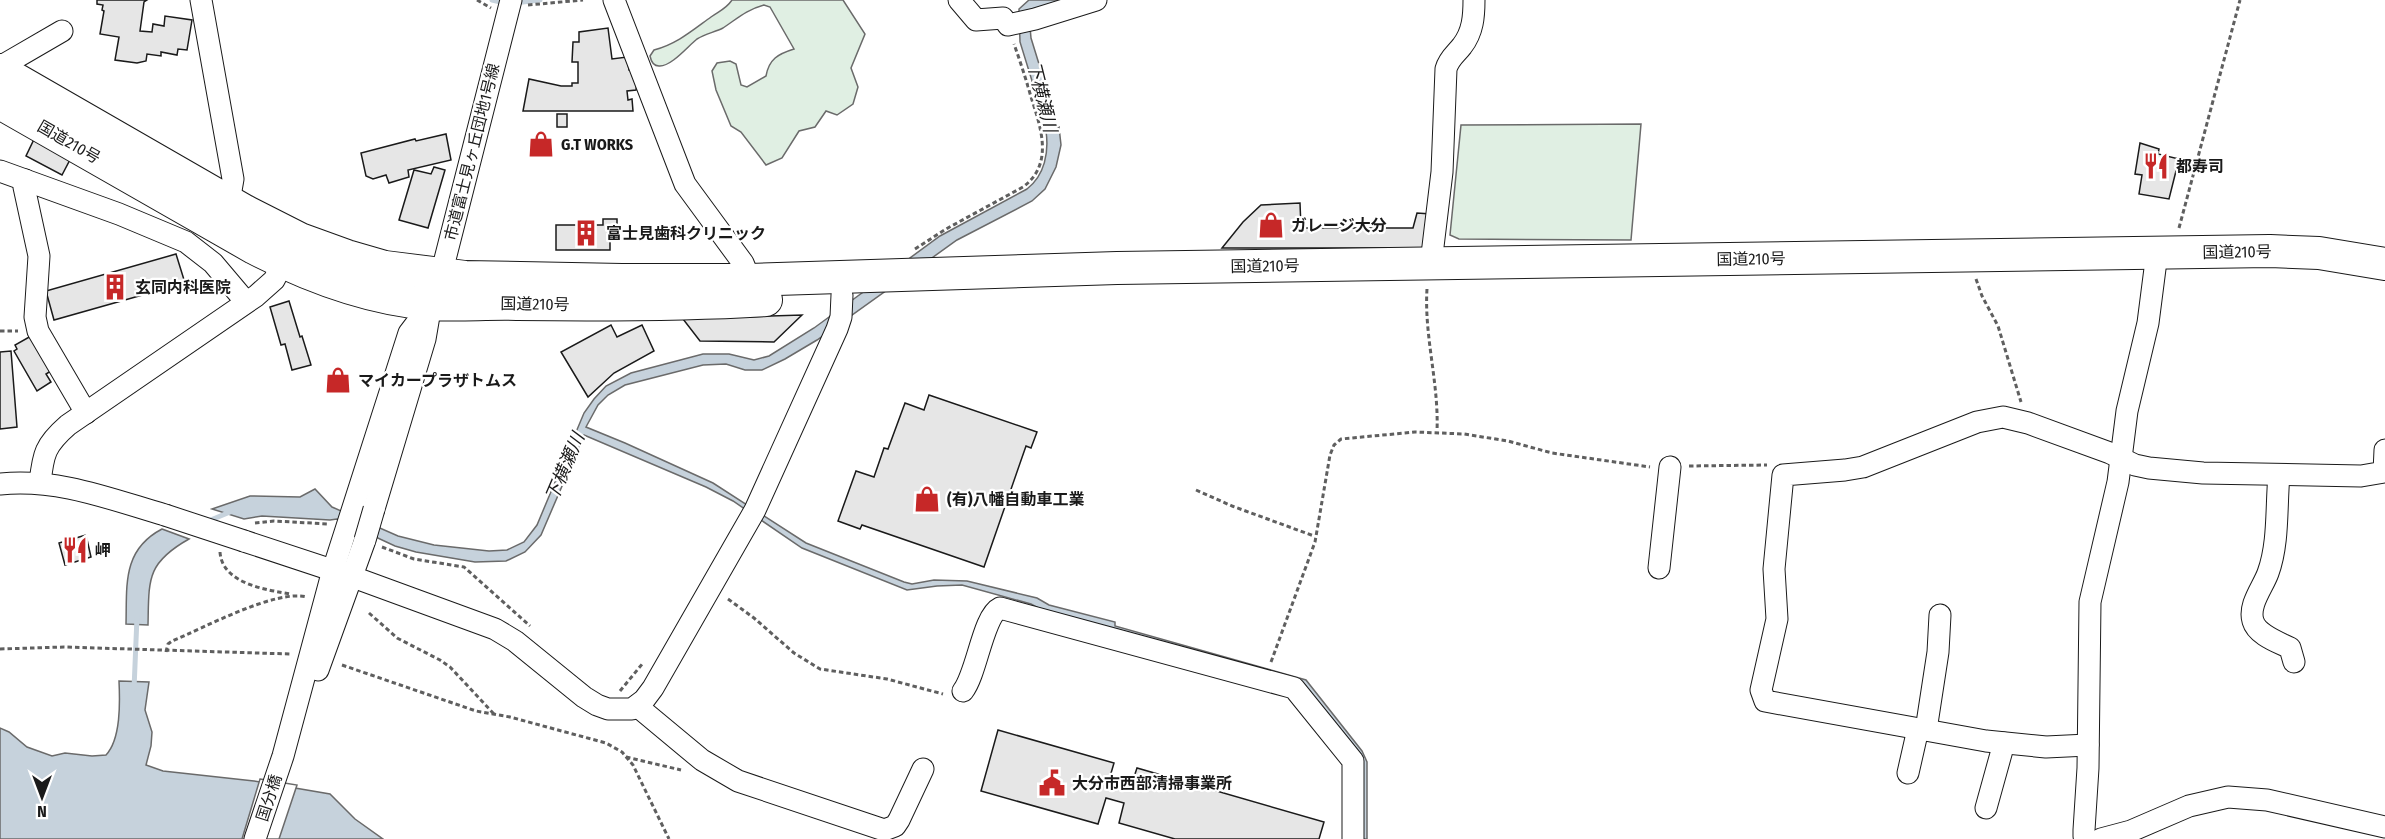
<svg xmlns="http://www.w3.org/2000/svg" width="2385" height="839" font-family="'Fira Sans Condensed','Noto Sans JP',sans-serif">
  <rect width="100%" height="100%" fill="#fff"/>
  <g fill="#e0efe3" stroke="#6a6a6a" stroke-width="1.5">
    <path d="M732,0h111l22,34 -14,34 7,19 -5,17 -16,11 -11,-4 -11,16 -16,4 -17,27 -16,7 -25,-33 -10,-6 -15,-36 -4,-19 5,-8 13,-2 6,3 5,21 6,2 19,-11c3,-17 12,-22 28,-27l-24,-42 -6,-2c-18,5 -26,13 -41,23 -8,4 -18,6 -26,11 -9,7 -26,28 -38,27 -6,0 -8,-5 -9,-10l4,-6c23,-6 39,-20 57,-33 8,-6 15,-8 21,-17z"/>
    <path d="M1641,124l-10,116 -172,-1 -9,-4 11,-110z"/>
  </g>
  <g fill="#c6d2dc" stroke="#6a6a6a" stroke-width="1.5">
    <path d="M1029,0h39l-38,27 1,11 25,81 -11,4 -25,-81 -1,-33z"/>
    <path d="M1059,127l2,18 -5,22 -11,22 -13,12 -75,39 -140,100 -32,19 -23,11h-17l-19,-6 -23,1 -78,20 -17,10 -10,10 -12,22 39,16 88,40 93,60 98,39 8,2 22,-4 33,1 70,17 12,7 66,17v4l191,54 56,71 5,11v77h-5v-77l-60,-79 -260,-73 -11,-6 -69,-19 -25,1 -30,4 -105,-42 -69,-47 -27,-14 -122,-52 -43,100 -16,17 -19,9 -31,1 -59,-10 -21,-6 -58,-27 -7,1 -68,-4 -18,3 -32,-10 38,-13 50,1 15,-8 17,18 66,29 36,9 55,6 18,-1 17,-8 13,-17 47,-112 10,-14 12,-13 25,-13 72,-19h26l25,6 15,-4 45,-28 126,-92 87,-47c18,-14 22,-37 19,-58z"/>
    <path d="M162,529l27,10c-43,24 -40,41 -41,86l-22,-1c1,-39 -4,-74 36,-95z"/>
    <path d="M119,681l30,1 -4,28 7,22 -1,14 -5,19 17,6 91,10 76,13 25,25 28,20h-383v-111l9,4 18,15 25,9 13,-3 27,3 14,-1c15,-16 14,-53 13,-74z"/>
  </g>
  <path fill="#fff" stroke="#6a6a6a" stroke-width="1.5" d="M260,779l37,6 -18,54h-37z"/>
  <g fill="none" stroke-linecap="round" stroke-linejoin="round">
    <g stroke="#c6d2dc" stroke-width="5">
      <path d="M492,0l13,3"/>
      <path d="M514,3l26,-3"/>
      <path d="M1049,114l5,20"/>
      <path d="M206,522l24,-10"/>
      <path d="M134,689l3,-72"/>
    </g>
  </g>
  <g fill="#e6e6e6" stroke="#1a1a1a" stroke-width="1.5">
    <path d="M97,0h50l-3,2 -4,29 12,1 1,-8 11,2 1,-10 27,4 -5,30 -9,-1 -1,6 -16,-3v4l-14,-2 -1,7 -9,2 -22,-3 4,-23 -19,-3 4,-23 -2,-1 1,-5 -6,-1z"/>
    <path d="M608,28l4,31 15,-2 2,13h5l4,3 -2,17 -9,1 1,9 4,-1 1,12h-110l6,-32 32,7h11v-3h6v-21h-6l1,-20h6v-10z"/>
    <rect x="557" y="114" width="10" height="13"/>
    <path d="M38,131l36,21 -12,23 -36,-19z"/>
    <path d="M446,134l5,26 -43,10 1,7 -20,6 -3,-8 -13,4 -7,-3 -5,-23 54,-14 1,2z"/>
    <path d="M2140,143l19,6 -1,5 21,5 -10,40 -30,-5 3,-19 -7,-1z"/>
    <path d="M434,167l11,3 -17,58 -29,-8 15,-50 17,4z"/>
    <path d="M1300,203l1,25h112l4,-15 14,1 -4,34h-205l21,-26 18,-17z"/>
    <path d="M603,219h14v22h-7v9h-54v-25h47z"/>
    <path d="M176,254l9,29 -131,37 -8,-29z"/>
    <path d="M289,301l11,36 2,-1 9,29 -19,5 -7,-26 -4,1 -11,-38z"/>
    <path d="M802,315l-28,27 -74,-1 -17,-22z"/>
    <path d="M611,325l6,12 25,-12 12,26 -40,22 -26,24 -27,-45z"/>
    <path d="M31,336l23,33 -8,5 5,8 -14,9 -23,-40 3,-2 -2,-4z"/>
    <path d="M11,351l6,76 -17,2v-77z"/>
    <path d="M929,395l108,37 -6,16 -5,-2 -42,121 -122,-42 -2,4 -22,-8 18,-50 18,6 10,-29 4,1 17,-46 19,7z"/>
    <path d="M86,535l5,22 -26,8 -6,-22z"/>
    <path d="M998,730l116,33 -5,17 22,6 6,-18 187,54 -5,17h-144l-56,-16 5,-20 -18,-5 -8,26 -117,-33z"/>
  </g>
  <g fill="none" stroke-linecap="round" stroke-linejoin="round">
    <g stroke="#1a1a1a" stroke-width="23">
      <g id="minor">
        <path d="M201,0l32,179 -4,23"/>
        <path d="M614,0l71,184 58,79 7,17"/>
        <path d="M959,0l17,20 27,-2 5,7 27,-6 61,-19"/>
        <path d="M0,67l62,-36"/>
        <path d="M0,171l119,43 67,28 27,21 33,39"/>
        <path d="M25,180l-1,7 15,69 -4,61 3,14 48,82"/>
        <path d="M1431,263l11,-91 4,-103c3,-11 10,-15 16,-23 11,-14 12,-30 12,-46"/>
        <path d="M2279,475c-3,31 0,68 -11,98 -5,14 -20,32 -15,48 4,14 25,21 37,27l4,14"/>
        <path d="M40,483c3,-29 5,-38 28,-58l188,-129 18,-16 9,-17"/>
        <path d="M0,484c58,-6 110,15 165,31"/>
        <path d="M374,509l51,-170 6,-35 10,-29 70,-275"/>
        <path d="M244,541l109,36 142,52 20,12 69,56 13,8 11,4h24l12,-9 9,-12 102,-178 82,-181 4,-12 1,-22"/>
        <path d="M1659,568l11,-101"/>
        <path d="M318,670l47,-130"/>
        <path d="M963,691c14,-18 20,-75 37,-83l294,80 59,73v78"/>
        <path d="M637,706l65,54 36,21 146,49 11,-4 4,-6 24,-51"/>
        <path d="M1926,730l12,-78 2,-37"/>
        <path d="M2088,745l-42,2 -60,-6 -221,-40 -4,-11 16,-71 -3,-50 9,-94 62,-5 18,-3 114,-45 26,-5 25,6 82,30 25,12 14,3 54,5 158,3 23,-4 1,-22"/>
        <path d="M1908,773l10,-44"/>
        <path d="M1986,808l18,-65"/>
        <path d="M255,839l28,-83 50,-186 76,-237 22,-29"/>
        <path d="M2087,839l-3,-3v-6l4,-62 2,-166 28,-120 9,-71 21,-88 9,-70"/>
        <path d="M2101,839l30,-8 58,-25 39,-9 39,3 118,27"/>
      </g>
    </g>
    <g stroke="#1a1a1a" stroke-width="34">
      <g id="highway">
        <path d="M0,70l245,141 55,28 47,17 38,11 80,10 157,3h128l367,-12 1153,-17 49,2 66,11"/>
        <path d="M0,103l254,145c54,28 115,51 176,56 28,2 58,-1 87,0 83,1 166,1 249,-4"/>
      </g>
    </g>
    <g stroke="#5f5f5f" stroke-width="3" stroke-dasharray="4.5 3" stroke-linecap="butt">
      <path d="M477,0l14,8"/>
      <path d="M528,5l55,-5"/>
      <path d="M2179,228l61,-228"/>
      <path d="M915,249l31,-20 77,-42c31,-23 18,-59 8,-90 -5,-18 -11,-36 -17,-53"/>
      <path d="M1976,279l6,17 16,30 23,76"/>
      <path d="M1427,289c-3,47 12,94 10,142"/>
      <path d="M0,331h18"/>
      <path d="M1689,466l78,-1"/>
      <path d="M1196,490l36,16 82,30"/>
      <path d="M255,523l19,-2 55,3"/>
      <path d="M382,547l32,12 50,8 66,59"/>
      <path d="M220,552c2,32 47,38 71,42"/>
      <path d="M728,599l26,19 40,35 26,16 67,10 56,15"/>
      <path d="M369,613l28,25 43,22 10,7 44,47"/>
      <path d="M0,649l64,-2 226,7"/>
      <path d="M166,652l2,-8 4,-3c32,-13 103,-52 135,-44"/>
      <path d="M1271,662l44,-120 15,-87 4,-10 7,-6 74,-7 49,2 44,7 44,12 98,14"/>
      <path d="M342,665l134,46 34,6 96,26 16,9 11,13 36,74"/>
      <path d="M620,691l23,-28"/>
      <path d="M626,757l55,13"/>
    </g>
    <use href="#minor" stroke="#fff" stroke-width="21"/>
    <use href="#highway" stroke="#fff" stroke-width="32"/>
    <g stroke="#1a1a1a" stroke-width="23" stroke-linecap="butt">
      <g id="minor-bridge">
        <path d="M165,515l79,26"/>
        <path d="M365,540l9,-31"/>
      </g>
    </g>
    <use href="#minor-bridge" stroke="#fff" stroke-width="21"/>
  </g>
  <defs>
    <g id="shop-bare" transform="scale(2.07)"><path d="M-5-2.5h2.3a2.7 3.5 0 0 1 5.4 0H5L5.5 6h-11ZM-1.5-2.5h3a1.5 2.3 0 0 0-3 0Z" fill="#c62828" stroke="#fff" stroke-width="2.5" paint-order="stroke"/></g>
    <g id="restaurant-bare" transform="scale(2.07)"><path d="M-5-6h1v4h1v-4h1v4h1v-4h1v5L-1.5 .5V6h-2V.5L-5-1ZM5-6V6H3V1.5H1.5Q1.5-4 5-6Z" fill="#c62828" stroke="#fff" stroke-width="2.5" paint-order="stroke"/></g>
    <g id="building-bare" transform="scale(2.07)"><path d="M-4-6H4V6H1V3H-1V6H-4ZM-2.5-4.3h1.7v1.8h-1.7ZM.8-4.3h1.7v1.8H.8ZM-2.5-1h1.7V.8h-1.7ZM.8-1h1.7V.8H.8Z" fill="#c62828" stroke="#fff" stroke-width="2.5" paint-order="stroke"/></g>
    <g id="civic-bare" transform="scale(2.07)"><path d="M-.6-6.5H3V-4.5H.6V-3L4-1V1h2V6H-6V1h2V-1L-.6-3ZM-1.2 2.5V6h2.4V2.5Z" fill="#c62828" stroke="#fff" stroke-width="2.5" paint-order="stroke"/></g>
  </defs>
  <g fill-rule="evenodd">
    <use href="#shop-bare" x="541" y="144"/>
    <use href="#restaurant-bare" x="2156" y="166"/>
    <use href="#shop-bare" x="1271" y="225"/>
    <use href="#building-bare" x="586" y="233"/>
    <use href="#building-bare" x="115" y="287"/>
    <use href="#shop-bare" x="338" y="380"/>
    <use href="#shop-bare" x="927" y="499"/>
    <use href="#restaurant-bare" x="75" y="550"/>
    <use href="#civic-bare" x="1052" y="783"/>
  </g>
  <g text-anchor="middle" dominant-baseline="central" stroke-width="4.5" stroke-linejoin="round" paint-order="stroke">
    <g font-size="16" fill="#1a1a1a" stroke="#fff">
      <text transform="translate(69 142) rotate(30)">国道210号</text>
      <text transform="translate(472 152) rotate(-76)">市道富士見ヶ丘団地1号線</text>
      <text transform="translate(2237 252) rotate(-1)">国道210号</text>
      <text transform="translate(1751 259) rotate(-1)">国道210号</text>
      <text transform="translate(1265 266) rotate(-1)">国道210号</text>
      <text transform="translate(535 304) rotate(1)">国道210号</text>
      <text transform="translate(269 798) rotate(-72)">国分橋</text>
    </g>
    <g font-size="16" font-weight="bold" fill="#1a1a1a" stroke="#fff" text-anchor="start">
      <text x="561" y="144">G.T WORKS</text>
      <text x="2176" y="166">都寿司</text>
      <text x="1291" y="225">ガレージ大分</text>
      <text x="606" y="233">富士見歯科クリニック</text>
      <text x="135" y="287">玄同内科医院</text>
      <text x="358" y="380">マイカープラザトムス</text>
      <text x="947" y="499">(有)八幡自動車工業</text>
      <text x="95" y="550">岬</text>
      <text x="1072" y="783">大分市西部清掃事業所</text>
    </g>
    <g font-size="18" font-style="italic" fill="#1a1a1a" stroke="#fff">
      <text transform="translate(1042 97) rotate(76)">下横瀬川</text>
      <text transform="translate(565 467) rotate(-67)">下横瀬川</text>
    </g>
  </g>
  <g transform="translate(42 797) rotate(180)" stroke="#ffffff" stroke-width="4.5" paint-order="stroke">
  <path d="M0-4.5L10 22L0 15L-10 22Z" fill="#1a1a1a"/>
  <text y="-9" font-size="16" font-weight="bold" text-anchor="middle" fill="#1a1a1a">N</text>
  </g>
</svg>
